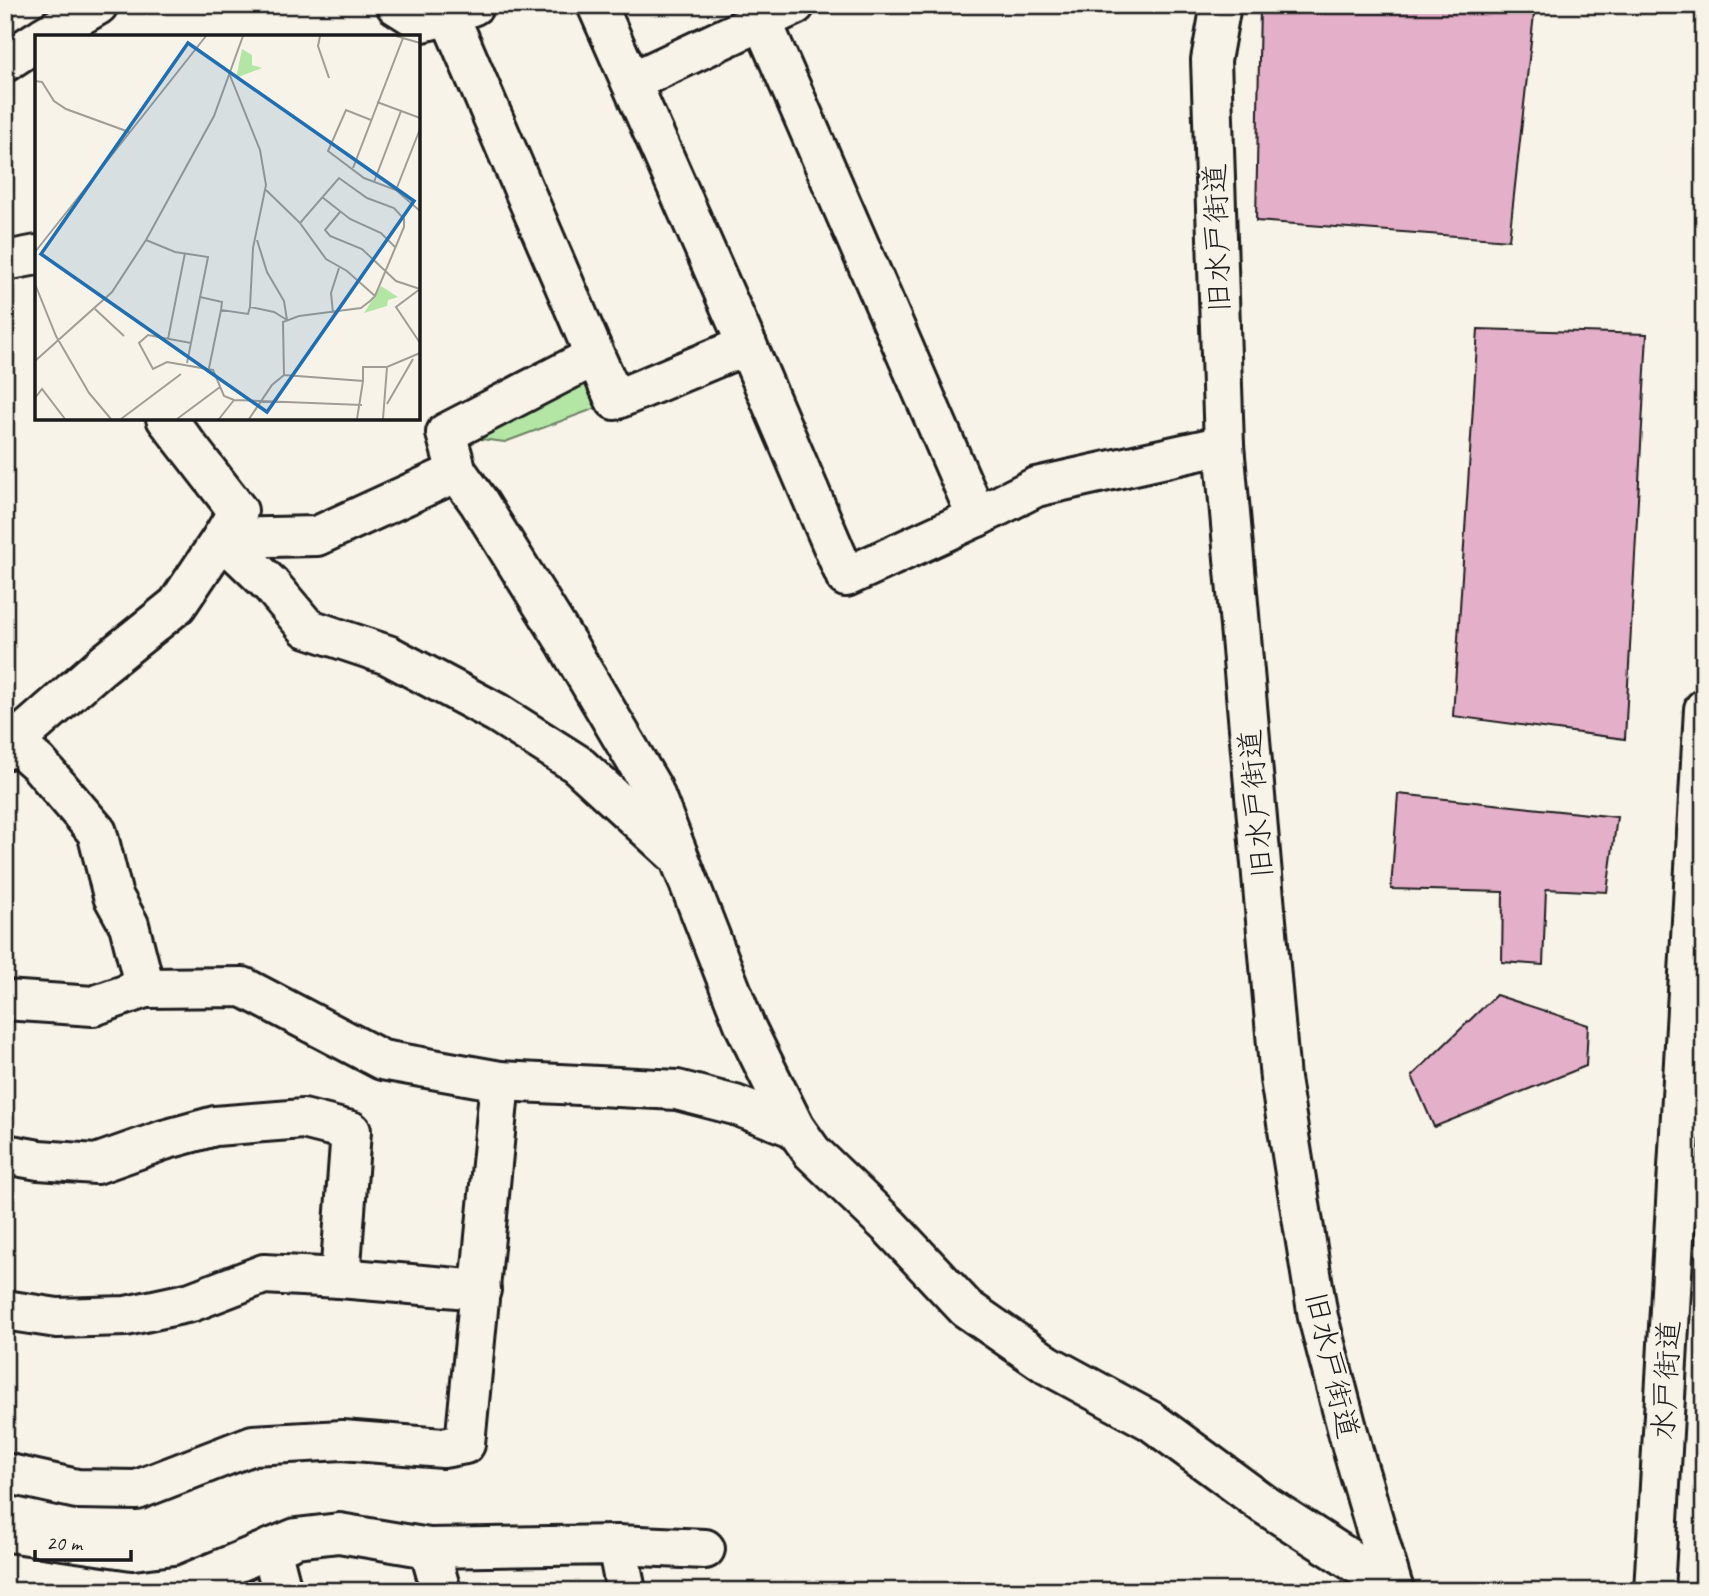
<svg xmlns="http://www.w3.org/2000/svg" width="1709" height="1596" font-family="Caveat,'Klee One',sans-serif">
  <rect width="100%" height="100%" fill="#f7f3e8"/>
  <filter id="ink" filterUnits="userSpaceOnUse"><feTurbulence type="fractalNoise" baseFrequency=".0143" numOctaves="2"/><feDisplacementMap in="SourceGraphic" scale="14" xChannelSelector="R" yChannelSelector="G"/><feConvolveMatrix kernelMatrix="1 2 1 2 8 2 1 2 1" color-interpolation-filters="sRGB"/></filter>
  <g filter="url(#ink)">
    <path fill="#b3e5a5" stroke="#688060" stroke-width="2" d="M592,365l15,39 -102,38 -50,-6z"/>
    <g fill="#e3afc9" stroke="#1c1c1c" stroke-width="2">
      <path d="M1260,5h275l-26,235 -253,-19z"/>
      <path d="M1478,329l169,5 -22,405 -172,-23z"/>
      <path d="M1398,794l219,23 -10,75 -61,-3 -3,76 -41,-3 1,-70 -112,-3z"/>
      <path d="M1496,995l92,30 -2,41 -152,61 -22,-51z"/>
    </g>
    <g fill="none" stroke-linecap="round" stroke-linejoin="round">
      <g stroke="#1c1c1c" stroke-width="44">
        <g id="minor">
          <path d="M396,5l27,17 26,-7 25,-10"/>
          <path d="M597,5l150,340 99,232 131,-60 59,-30 188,-42"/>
          <path d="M1221,5l-10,55 13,385 56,634 38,238 35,134 41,140"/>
          <path d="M449,15l146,341"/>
          <path d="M762,21l215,496"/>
          <path d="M43,37l55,-32"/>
          <path d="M5,62l32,-21"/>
          <path d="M631,82l164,-77"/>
          <path d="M5,261l32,-6"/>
          <path d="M457,472l21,29 89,143 85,144 93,238 50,102 17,24 78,75 76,81 82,57 103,56 114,84 128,82"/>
          <path d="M222,538l95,-2 140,-64 -11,-39 149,-77 20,44 132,-55"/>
          <path d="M222,538l49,47 36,43 81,27 109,58 80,51 97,89"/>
          <path d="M14,742l24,21 59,69 16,64 16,29 16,63"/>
          <path d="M5,750l95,-83 77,-62 45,-67 16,-27 -72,-93"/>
          <path d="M5,1000l88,6 52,-18 98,-1 139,73 118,21 -35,363 -22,4 -101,-8 -89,5 -116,45 -60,-1 -72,-16"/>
          <path d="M500,1081l177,9 58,15 60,23"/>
          <path d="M5,1154l34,6 57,4 68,-24 51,-14 88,-7 48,12 -11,147"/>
          <path d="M5,1310l52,8 69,-2 65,-14 73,-28 76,4 141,12"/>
          <path d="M617,1545l88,4"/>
          <path d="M271,1548l11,43"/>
          <path d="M429,1548l12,43"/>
          <path d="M5,1573l125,18"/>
          <path d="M134,1591l49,-6 113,-47 43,-5 90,15 188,-3 9,46"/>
        </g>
      </g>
      <g stroke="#1c1c1c" stroke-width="44">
        <path id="highway" d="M1654,1591l50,-882"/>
      </g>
      <use href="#minor" stroke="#f7f3e8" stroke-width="38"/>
      <use href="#highway" stroke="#f7f3e8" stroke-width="38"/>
    </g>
  </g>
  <g text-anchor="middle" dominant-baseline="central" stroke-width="5" stroke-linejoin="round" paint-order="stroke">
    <g font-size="30" fill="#1c1c1c" stroke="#f7f3e8">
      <text transform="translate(1217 238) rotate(-92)">旧水戸街道</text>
      <text transform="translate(1256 804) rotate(-95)">旧水戸街道</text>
      <text transform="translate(1332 1365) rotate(77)">旧水戸街道</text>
      <text transform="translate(1666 1380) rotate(-87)">水戸街道</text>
    </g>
  </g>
  <g transform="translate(35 35)">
    <rect width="385" height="385" fill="#f7f3e8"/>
    <path d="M207,14l10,6v10l10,3 -26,10zM346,251l17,11 -10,3 -1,6 -23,7z" fill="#b3e5a5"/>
    <path fill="none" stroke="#9f9d96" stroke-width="2" d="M285,1l-2,10 11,32M361,1l24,7M194,38l31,77 6,35 -13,63 -3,59M0,46l7,1 12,19 12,8 63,23M342,67l43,16M336,85l-25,-10 -18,41 36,27 32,12 24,21M318,133l50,-130M339,147l27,-71M231,155l34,33M361,155l24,-61M287,162l28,22 31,14 14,14M305,177l-15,18 5,6 32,13 34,32 24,8M111,205l29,12 33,5 -21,106M222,205l10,32 17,29 3,19M0,217l171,-216M0,249l21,52 33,57 22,26M385,254l-24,18 24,36M165,262l22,5 -1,8 27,4 2,-7 24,5 13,8M60,274l29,27M298,278l-2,-20 8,-25M133,304l17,-86M156,308l-43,-8 -9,8 14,26 14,-7 46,8 11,26 10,4 128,5M0,326l77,-69 34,-52 68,-124 29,-80M174,333l12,-58M249,340l79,6 -6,38M328,346v-14h24l33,-14M0,363l7,-9 23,30M352,369l26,-45M86,384l60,-45M142,384l43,-32M184,384l15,-19M214,384l23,-34 12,-10 -1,-53 16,-6 62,-8 9,-7 5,-5 29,-69v-8l-10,-11 -27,-10 -28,-20 -39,45 26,36 21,12 28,25M348,384l4,-52"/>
    <path fill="#1f6fb2" fill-opacity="0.15" stroke="#1f6fb2" stroke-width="3.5" d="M153,8l226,158 -147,211 -226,-158z"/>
    <rect width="385" height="385" fill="none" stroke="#1c1c1c" stroke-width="3.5"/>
  </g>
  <rect width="1709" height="1596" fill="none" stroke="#f7f3e8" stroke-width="28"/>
  <rect x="14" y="14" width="1681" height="1568" fill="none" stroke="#1c1c1c" stroke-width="2.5" filter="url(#ink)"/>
  <path d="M35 1550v10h96v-10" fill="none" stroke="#1c1c1c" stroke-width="3.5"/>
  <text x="46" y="1550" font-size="21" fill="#1c1c1c" stroke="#f7f3e8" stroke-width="5" paint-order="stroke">20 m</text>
</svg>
